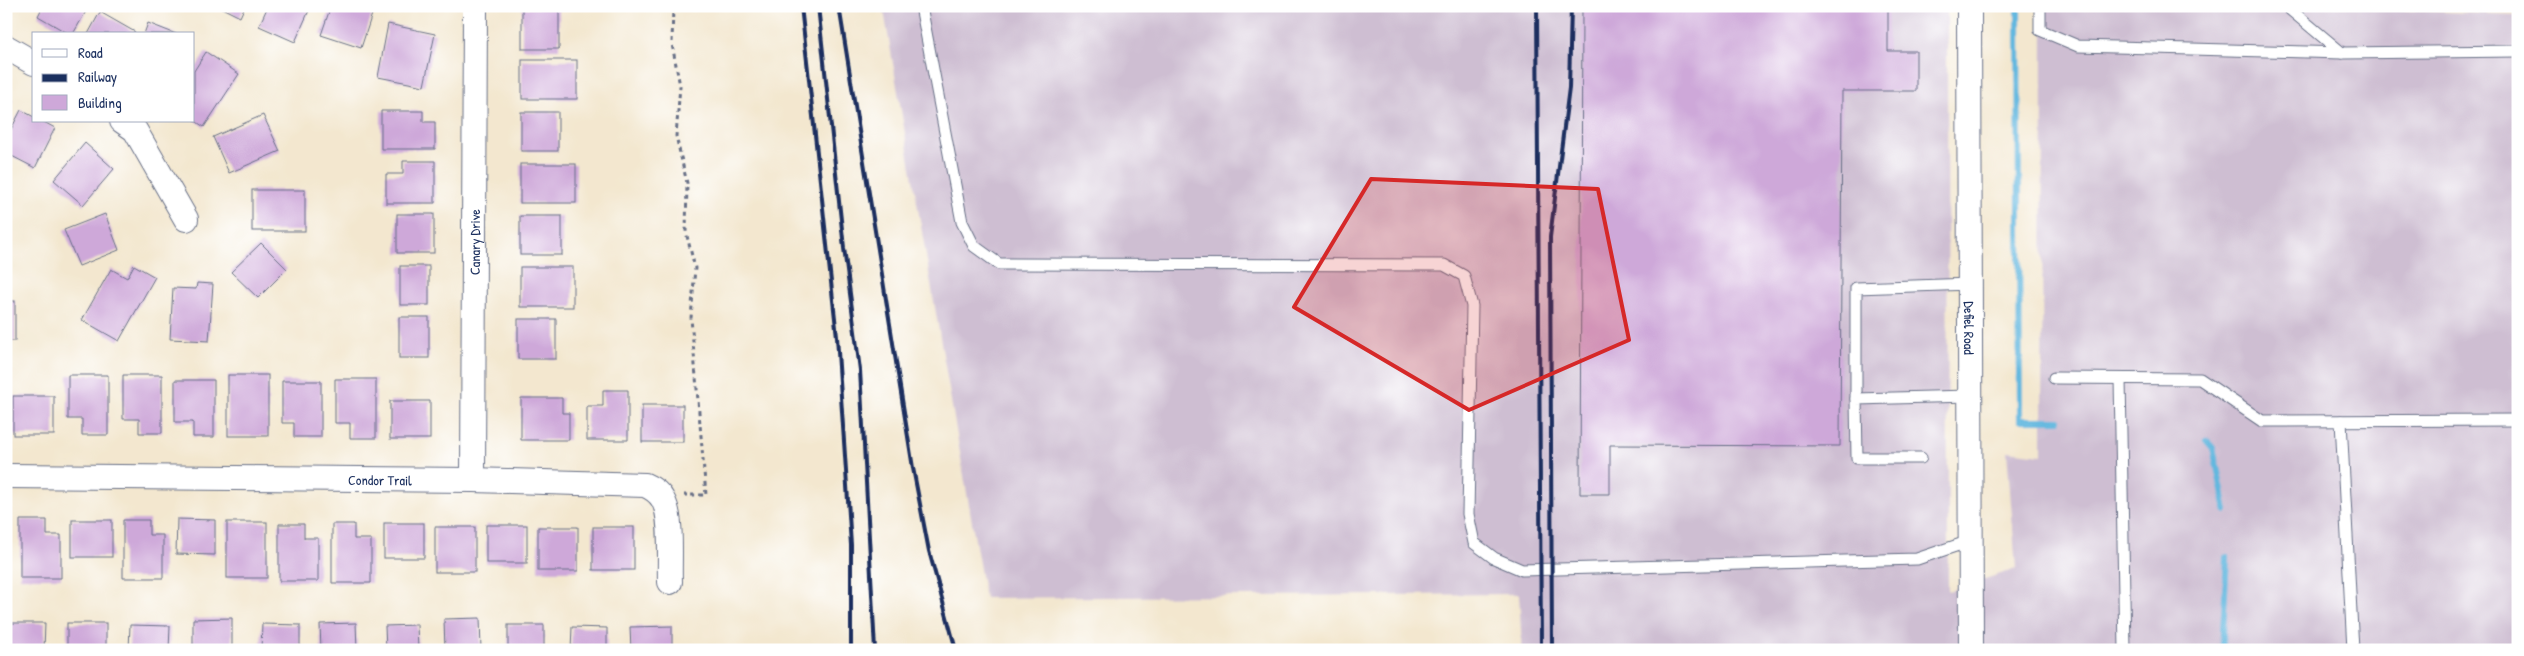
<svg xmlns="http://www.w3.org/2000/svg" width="2524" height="656" font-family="'Patrick Hand',sans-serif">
  <rect width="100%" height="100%" fill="#fff"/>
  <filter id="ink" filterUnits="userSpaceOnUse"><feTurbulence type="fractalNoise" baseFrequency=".02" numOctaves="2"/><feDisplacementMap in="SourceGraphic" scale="10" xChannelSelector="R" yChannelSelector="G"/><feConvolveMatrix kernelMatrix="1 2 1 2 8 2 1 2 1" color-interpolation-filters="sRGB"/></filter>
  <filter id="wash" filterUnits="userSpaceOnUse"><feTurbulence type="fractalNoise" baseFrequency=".0096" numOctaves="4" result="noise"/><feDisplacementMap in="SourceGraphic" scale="20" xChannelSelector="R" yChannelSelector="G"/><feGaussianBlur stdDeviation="1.12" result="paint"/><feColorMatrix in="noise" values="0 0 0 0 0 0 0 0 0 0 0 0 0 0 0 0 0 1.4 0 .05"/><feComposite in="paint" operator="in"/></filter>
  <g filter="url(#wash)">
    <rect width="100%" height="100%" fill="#f3e7cf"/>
    <path fill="#cebed2" d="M941,6h1006l1,585 68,-22 -9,-118 35,4 1,-449h328l3,3 144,6v635h-996l-3,-56 -534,4 -101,-587z"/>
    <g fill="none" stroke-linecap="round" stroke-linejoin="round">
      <g stroke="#63b8df" stroke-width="6">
        <path d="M2018,6l2,414h39"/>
        <path d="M2206,440l7,8 13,62"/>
        <path d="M2222,650l5,-93"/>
      </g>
    </g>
    <g id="blocks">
      <g fill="#cea8d9">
        <path d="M43,6h46l-16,28h-4l-31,-18z"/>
        <path d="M218,6h27l-5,11z"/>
        <path d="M268,6h43l-16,36 -36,-16z"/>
        <path d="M331,6h27l15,5 -12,37 -40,-13z"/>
        <path d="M1582,6h306v45h28v40h-74l-2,355 -230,-1v49h-30z"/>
        <rect x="522" y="8" width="37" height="41"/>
        <path d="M100,12l35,20 -1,2h-46z"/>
        <path d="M148,23l28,11h-32z"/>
        <path d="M388,24l47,10 -11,52 -46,-9z"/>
        <path d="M206,52l33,22 -35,53 -10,-7v-49z"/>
        <rect x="522" y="60" width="55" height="39"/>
        <path d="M6,97l7,4 -7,10z"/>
        <path d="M21,110l13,7v4h8l13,7 -20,40 -29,-15v-14z"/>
        <path d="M381,111h42v11h12v27h-54z"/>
        <rect x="521" y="112" width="37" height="39"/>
        <path d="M263,115l17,36 -51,22 -16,-36z"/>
        <path d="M85,143l29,26 -31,36 -29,-25z"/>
        <path d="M403,161h32v42h-49v-29h17z"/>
        <rect x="520" y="164" width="56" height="39"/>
        <rect x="252" y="190" width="53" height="41"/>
        <path d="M105,214l14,36 -40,16 -15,-36z"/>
        <rect x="397" y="214" width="37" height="39"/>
        <rect x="520" y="216" width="42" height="39"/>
        <path d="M261,243l26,26 -29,29 -27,-26z"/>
        <path d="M134,265l21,12 -36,64 -37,-21 29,-51 16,9z"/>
        <rect x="400" y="266" width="29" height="39"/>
        <rect x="520" y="267" width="53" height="40"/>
        <path d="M197,283l16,1 -4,57 -39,-2 3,-51 23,1z"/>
        <rect x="6" y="301" width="9" height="40"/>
        <rect x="399" y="317" width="30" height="41"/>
        <rect x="518" y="319" width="38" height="40"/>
        <path d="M68,375h40v60h-26v-16h-14z"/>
        <path d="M123,375h39v58h-23v-14h-16z"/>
        <rect x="228" y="375" width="40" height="61"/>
        <path d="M335,379h41v59h-26v-15h-15z"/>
        <path d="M175,380h39v57h-21v-15h-18z"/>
        <path d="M282,381h39v56h-27v-14h-12z"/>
        <path d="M603,390h25v50h-41v-34h16z"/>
        <rect x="13" y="396" width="41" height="39"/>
        <path d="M521,398h41v15h7v27h-48z"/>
        <rect x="390" y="401" width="40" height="38"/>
        <rect x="642" y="405" width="41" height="37"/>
        <path d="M177,519l38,1v35l-39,-1z"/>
        <path d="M20,520h27v15h14v43h-41z"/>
        <rect x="72" y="520" width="40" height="37"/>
        <path d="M123,520h26v15h14v43h-40z"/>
        <rect x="227" y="522" width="40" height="56"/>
        <rect x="384" y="523" width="40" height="35"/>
        <path d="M279,524h25v14h14v43h-39z"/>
        <path d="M332,524h22v15h17v44h-39z"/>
        <rect x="486" y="525" width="41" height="38"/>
        <rect x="435" y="527" width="40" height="45"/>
        <rect x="538" y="527" width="40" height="44"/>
        <rect x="593" y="527" width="41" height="43"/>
        <path d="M232,618v32h-39v-31z"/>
        <path d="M480,618l1,32h-36l-1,-31z"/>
        <path d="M6,623h39l-1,27h-38z"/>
        <rect x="67" y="623" width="39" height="27"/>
        <path d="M356,623l1,27h-36l-1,-26z"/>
        <path d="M262,624l38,1v25h-39z"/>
        <path d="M130,625l40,1 -1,24h-40z"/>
        <path d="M417,625l1,25h-32l-1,-24z"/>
        <rect x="508" y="625" width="36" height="25"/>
        <path d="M672,626v24h-41l-1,-23z"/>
        <path d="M572,627l35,1v22h-36z"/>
      </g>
    </g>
  </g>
  <g filter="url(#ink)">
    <use href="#blocks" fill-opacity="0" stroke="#676f86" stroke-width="1"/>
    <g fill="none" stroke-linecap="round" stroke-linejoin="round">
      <g stroke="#676f86" stroke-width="13">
        <g id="service">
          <path d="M921,6l41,216 12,24 25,18 445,1 20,11 8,30 -4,208 6,29 20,15 28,12 395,-11 53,-18"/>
          <path d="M2040,6v24l38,16 264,7 176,-2"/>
          <path d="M2286,6l56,47"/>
          <path d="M2054,378l146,1 62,42 256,-1"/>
          <path d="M2120,379l5,271"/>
          <path d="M1856,399v-111l115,-4"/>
          <path d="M2341,421l12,229"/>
          <path d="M1921,458h-64l-1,-59 113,-3"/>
        </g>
      </g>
      <g stroke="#676f86" stroke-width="26">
        <g id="minor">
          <path id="s1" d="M1969,6l2,644"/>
          <path d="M6,47l28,16"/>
          <path d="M122,121l13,9 51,89"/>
          <path id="s2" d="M6,476l467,4 172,5c7,3 14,7 18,15 10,17 6,61 7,82"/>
          <path id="s3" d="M473,480l2,-474"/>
        </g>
      </g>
      <path stroke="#676f86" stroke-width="3" stroke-dasharray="4 4" stroke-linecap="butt" d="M673,6l-1,38 8,42 -4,50 11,47 -1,49 9,36 -4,50 15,177h-22"/>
      <use href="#service" stroke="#fff" stroke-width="11"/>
      <use href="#minor" stroke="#fff" stroke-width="24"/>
      <g stroke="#1b2f5e" stroke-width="4">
        <path d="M801,6l36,331 14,208v105"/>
        <path d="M818,6l26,242 16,122 15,280"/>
        <path d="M839,6l74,462 16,83 27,99"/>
        <path d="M1537,6l4,644"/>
        <path d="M1552,650l-2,-413 19,-149 2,-82"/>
      </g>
    </g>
  </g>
  <path fill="#d62828" fill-opacity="0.2" stroke="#d62828" stroke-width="4" stroke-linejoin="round" d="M1371,179l227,10 31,151 -160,70 -175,-103z"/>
  <g text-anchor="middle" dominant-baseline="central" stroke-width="4.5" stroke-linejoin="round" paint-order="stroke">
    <g font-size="14" fill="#1b2f5e" stroke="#fff">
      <text stroke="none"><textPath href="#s3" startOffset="238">Canary Drive</textPath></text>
      <text stroke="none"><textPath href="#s1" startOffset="322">Defiel Road</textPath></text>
      <text stroke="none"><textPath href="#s2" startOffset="374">Condor Trail</textPath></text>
    </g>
  </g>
  <rect width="2524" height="656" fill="none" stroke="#fff" stroke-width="25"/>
  <rect x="32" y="32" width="162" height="90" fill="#ffffff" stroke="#a4acbf"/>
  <rect x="42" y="49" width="25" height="8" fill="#ffffff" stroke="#a4acbf"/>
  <text x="78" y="58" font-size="15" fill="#1b2f5e">Road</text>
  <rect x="42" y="74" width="25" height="8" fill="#1b2f5e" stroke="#a4acbf"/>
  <text x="78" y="82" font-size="15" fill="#1b2f5e">Railway</text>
  <rect x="42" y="95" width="25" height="15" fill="#cea8d9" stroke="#a4acbf"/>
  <text x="78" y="108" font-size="15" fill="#1b2f5e">Building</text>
</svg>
